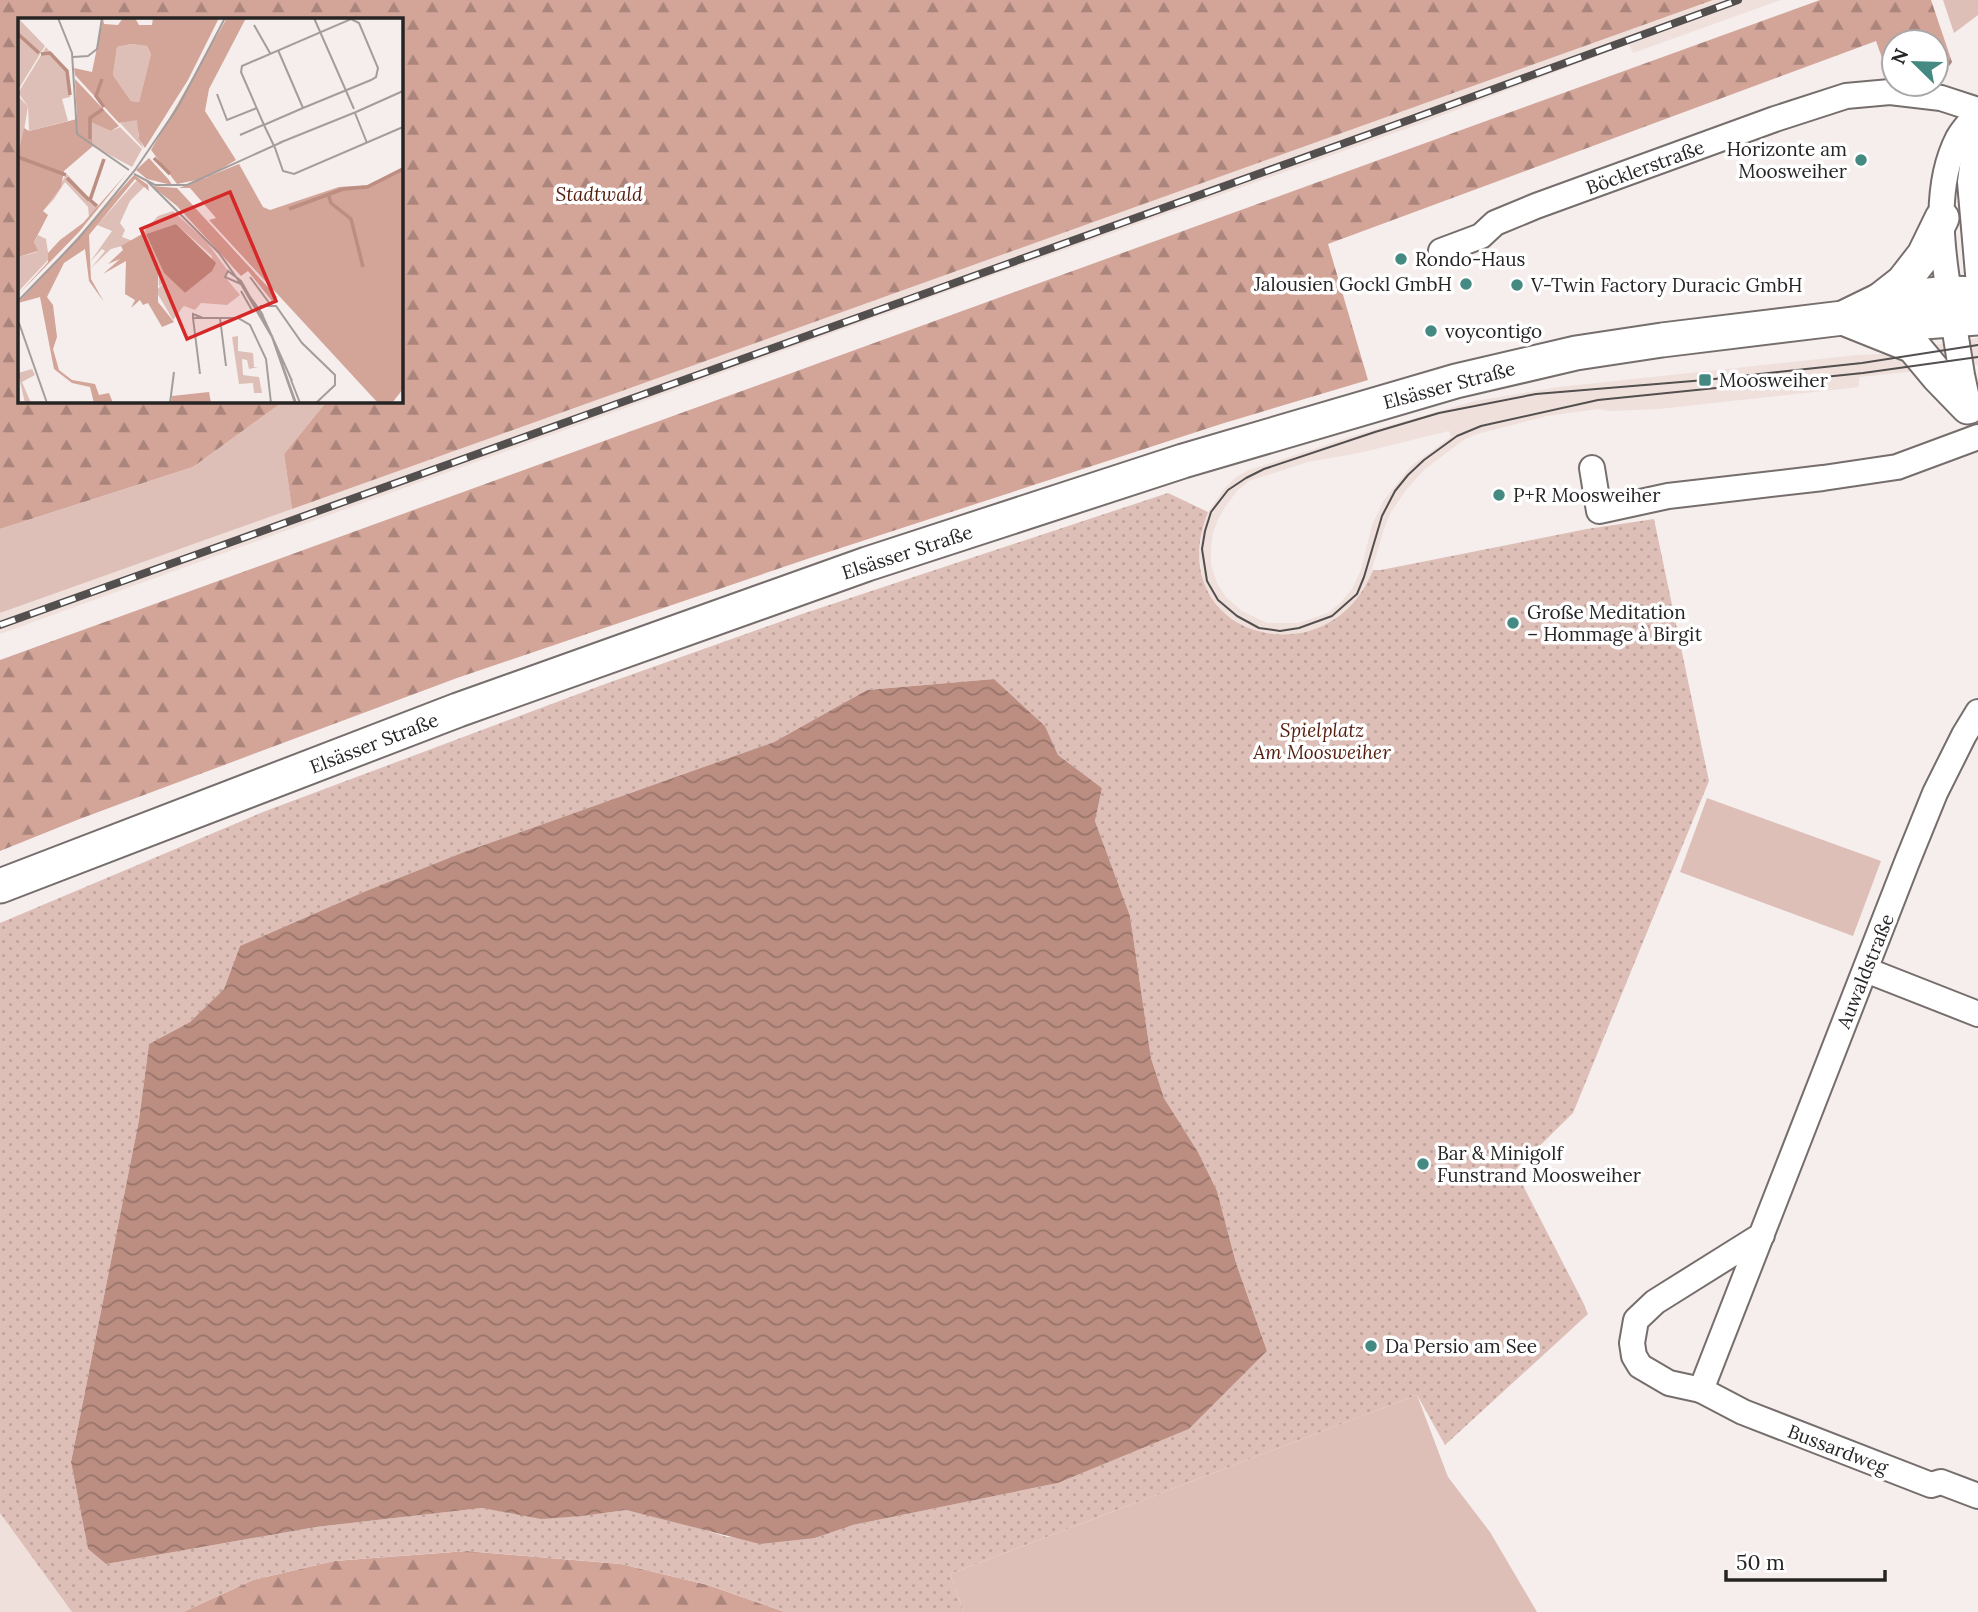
<svg xmlns="http://www.w3.org/2000/svg" width="1978" height="1612" font-family="Lora,serif">
  <defs>
    <pattern id="forest-firs" width="22" height="20" patternUnits="userSpaceOnUse" patternTransform="scale(1.75)"><rect width="22" height="20" fill="#d3a498"/><path d="M5 1l3.5 6h-7zM16 11l3.5 6h-7z" fill="#ab857c"/></pattern>
    <pattern id="park-dots" width="8" height="8" patternUnits="userSpaceOnUse" patternTransform="scale(1.75)"><rect width="8" height="8" fill="#debfb7"/><path d="M2 2h.1M6 6h.1" fill="none" stroke="#bea49d" stroke-width="1.8" stroke-linecap="round"/></pattern>
    <pattern id="water-waves" width="16" height="10" patternUnits="userSpaceOnUse" patternTransform="scale(1.75)"><rect width="16" height="10" fill="#bc8e82"/><path d="M0 5q4-4 8 0t8 0" fill="none" stroke="#99746a"/></pattern>
  </defs>
  <rect width="100%" height="100%" fill="#f5eeec"/>
  <g fill="#f0e0dc" fill-rule="evenodd">
    <path d="M1713,0h68l-148,53 -4,-9 -212,81 -437,155 -980,354v-21z"/>
    <path d="M1978,338v27l-119,12v10l-200,22 -49,2 -12,-2 -51,7 -70,18 -12,5 -40,30 -19,21 -15,22 -7,17 -16,54 -16,22 -20,16 -13,7 -27,7 -30,-1 -23,-11 -17,-12 -14,-17 -5,-13 -4,-28 4,-28 5,-13 16,-23 11,-11 14,-8 107,-35 119,-34 84,-14 298,-32 23,-1zM1449,431l2,6 -40,29 -27,34 -12,25 -11,45 -9,19 -12,14 -12,10 -30,10h-31l-25,-12 -16,-14 -9,-14 -6,-19v-16l2,-15 5,-13 7,-13 12,-16 12,-10 59,-19 51,-9z"/>
    <path d="M0,1513l72,99h-72z"/>
  </g>
  <g fill="#debfb7">
    <path d="M1943,0h35v15l-24,18z"/>
    <path d="M284,401h43l-43,53 8,55 -292,104v-84l193,-62z"/>
    <path d="M1707,798l174,63 -28,75 -173,-64z"/>
    <path d="M1417,1395l31,82 42,55 47,80h-573l-14,-38z"/>
  </g>
  <g fill="url(#forest-firs)">
    <path d="M0,0h1713l-1421,509 -8,-55 43,-53h74v-382h-382v382h265l-91,66 -193,62z"/>
    <path d="M1820,0h111l21,62 -4,6 -12,2v-28h-42v27h-8l-10,-28 -548,203 40,136 -147,44 -411,134 -353,120 -380,142 -77,31v-191z"/>
    <path d="M467,1551l154,13 87,21 77,27h-602l70,-32 81,-19z"/>
  </g>
  <path fill="url(#park-dots)" fill-rule="evenodd" d="M1168,493l40,19c-49,124 120,172 165,58h8l206,-41 67,-10 55,262 -136,332 -58,57 67,130 6,14 -143,131 -28,-50 -467,179 14,38h-179l-77,-27 -87,-21 -154,-13 -133,10 -81,19 -70,32h-111l-72,-99v-590l263,-111 342,-128 197,-70zM994,679l51,47 13,29 44,33 -7,33 35,95 21,142 13,40 34,54 19,39 19,72 31,88 -78,78 -131,54 -205,42 -38,13 -88,-1 -45,-14 -56,-13 -43,6 -42,2 -59,-10 -166,19 -210,37 -18,-15 -17,-87 68,-342 10,-76 41,-22 34,-33 16,-43 126,-55 98,-39 310,-110 93,-52z"/>
  <path fill="url(#water-waves)" d="M994,679l51,47 13,29 44,33 -7,33 35,95 21,142 13,40 34,54 19,39 19,72 31,88 -78,78 -131,54 -205,42 -38,13 -55,6 -134,-34 -43,6 -42,3 -59,-11 -166,19 -210,37 -18,-15 -17,-87 68,-342 10,-76 41,-22 34,-33 16,-43 126,-55 98,-39 310,-110 93,-52z"/>
  <g fill="none" stroke-linecap="round" stroke-linejoin="round">
    <g stroke="#756e6c" stroke-width="28">
      <g id="minor">
        <path d="M1978,120l-8,62 8,92"/>
        <path d="M1441,251l40,-15 14,-13 41,-17 239,-87 71,-23 44,-4 51,6 37,12"/>
        <path d="M1949,293c-8,-50 -15,-108 9,-155 5,-9 14,-18 20,-26"/>
        <path d="M1953,319l9,56 7,33"/>
        <path d="M1592,468l7,43 69,-15 155,-18 74,-11 81,-30"/>
        <path d="M1866,970l112,44"/>
        <path d="M1762,1235l-107,67 -19,18 -4,23 2,13 6,10 29,17 32,7 206,-528 28,-69 29,-58 14,-23"/>
        <path d="M1701,1390l42,22 188,73 10,-3 37,14"/>
      </g>
    </g>
    <g stroke="#756e6c" stroke-width="37">
      <g id="secondary">
        <path d="M1880,300l23,-18 21,-27 18,-37"/>
        <path d="M1843,318l70,28 25,30 30,31"/>
        <path d="M1872,326l106,-8"/>
        <path d="M0,886l458,-176 409,-146 316,-103 273,-80 120,-28 86,-13 181,-22 37,-18 69,-7 29,1"/>
      </g>
    </g>
    <use href="#minor" stroke="#fff" stroke-width="24"/>
    <use href="#secondary" stroke="#fff" stroke-width="33"/>
    <path stroke="#534f4f" stroke-width="2" d="M1978,345l-116,18 -157,17 -169,14 -97,19 -64,19 -111,37 -18,9 -18,12 -17,22 -6,19 -3,18 5,32 11,19 19,16 22,12 21,3 19,-3 33,-12 25,-22 7,-17 18,-61 13,-25 13,-16 16,-15 33,-24 24,-10 117,-26 265,-27 115,-16"/>
    <g stroke="#534f4f" stroke-width="8">
      <path id="rail" d="M0,625l1409,-505 329,-120"/>
    </g>
    <use href="#rail" stroke="#fff" stroke-width="5" stroke-dasharray="16" stroke-linecap="butt"/>
  </g>
  <g fill="#448a82" stroke="#fff" stroke-width="2.5">
    <circle cx="1861" cy="160" r="7"/>
    <circle cx="1401" cy="259" r="7"/>
    <circle cx="1466" cy="284" r="7"/>
    <circle cx="1517" cy="285" r="7"/>
    <circle cx="1431" cy="331" r="7"/>
    <rect x="1698" y="373" width="14" height="14" rx="3.5"/>
    <circle cx="1499" cy="495" r="7"/>
    <circle cx="1513" cy="623" r="7"/>
    <circle cx="1423" cy="1164" r="7"/>
    <circle cx="1371" cy="1346" r="7"/>
  </g>
  <g text-anchor="middle" dominant-baseline="central" stroke-width="7" stroke-linejoin="round" paint-order="stroke">
    <g font-size="19" fill="#272424" stroke="#fff" text-anchor="start">
      <text x="1847" y="149" text-anchor="end">Horizonte am<tspan x="1847" dy="22">Moosweiher</tspan></text>
      <text x="1415" y="259">Rondo-Haus</text>
      <text x="1452" y="284" text-anchor="end">Jalousien Gockl GmbH</text>
      <text x="1531" y="285">V-Twin Factory Duracic GmbH</text>
      <text x="1445" y="331">voycontigo</text>
      <text x="1719" y="380">Moosweiher</text>
      <text x="1513" y="495">P+R Moosweiher</text>
      <text x="1527" y="612">Große Meditation<tspan x="1527" dy="22">– Hommage à Birgit</tspan></text>
      <text x="1437" y="1153">Bar &amp; Minigolf<tspan x="1437" dy="22">Funstrand Moosweiher</tspan></text>
      <text x="1385" y="1346">Da Persio am See</text>
    </g>
    <g font-size="19" fill="#272424" stroke="#fff">
      <text transform="translate(1645 167) rotate(-20)">Böcklerstraße</text>
      <text transform="translate(1449 385) rotate(-15)">Elsässer Straße</text>
      <text transform="translate(907 552) rotate(-18)">Elsässer Straße</text>
      <text transform="translate(374 743) rotate(-21)">Elsässer Straße</text>
      <text transform="translate(1865 971) rotate(-68)">Auwaldstraße</text>
      <text transform="translate(1838 1449) rotate(21)">Bussardweg</text>
    </g>
    <g font-size="19" font-style="italic" fill="#551c0e" stroke="#fff">
      <text x="599" y="194">Stadtwald</text>
      <text x="1322" y="730">Spielplatz<tspan x="1322" dy="22">Am Moosweiher</tspan></text>
    </g>
  </g>
  <g transform="translate(18 18)">
    <rect width="385" height="385" fill="#f5eeec"/>
    <path d="M0,0l27,28 -27,44zM113,26l16,2 4,8 -12,48 -8,-1 -18,-26 4,-28zM0,78l10,10 -8,50 -2,-1zM120,101v16l6,14 -24,-26zM73,103l20,10 9,-4 22,22 -10,18 -39,-21zM49,156l22,24 3,-6 -2,8 8,7 -9,10 -1,-10 -23,-25 -11,17 -11,12zM119,162l8,6 -15,15 -10,22 5,7 -3,7 14,5 -25,7 -20,19 14,-17 -3,-2 -12,13 22,-31 -15,-6zM20,217l8,4 3,20 -31,33v-35l19,-5 -3,-10zM147,263l21,22 -13,17 -17,-29zM220,318v15l15,2 1,14h4l-9,2 -2,-9 -5,-1 1,16 16,2 3,16h-8l-1,-10 -14,1 -7,-47zM14,351l3,6 -13,7 9,21h-6l-7,-30z" fill="#debfb7"/>
    <path d="M85,0l1,6 14,1 5,-7h12l4,7h13l1,-7h66l-31,62 -43,68 -6,-9 -2,-19 -18,3 -44,-48 -1,-7 18,4zM113,26l16,2 4,8 -12,48 -8,-1 -18,-26 4,-28zM209,0h19l-37,71 -4,22 31,49 -30,18 -29,6 -26,-34zM57,61l44,47 -8,5 -20,-9 2,24 -29,25 -3,16 -18,24 5,4 -14,27 4,9 -20,6v-102l6,-27 5,3 48,-12zM131,140l20,22 3,5 -25,-6 -11,-9zM221,146l24,43 7,3 69,-23 30,-2 34,-18v222l-11,14h-14l-169,-183 7,-2 -26,-30h-11zM109,155l-48,59 -61,63 30,-33v-9l12,-13 23,-17zM116,157l14,10 1,6 -14,-12 -46,56 2,44 13,23 -15,-21 -4,-32 -21,14 -17,34 6,8 4,32 -4,12 6,21 13,10 23,4 4,11 10,-2 4,10h-19l-4,-16 -18,-4 -18,-14 -14,-72 -22,6zM134,168l25,2 100,109 -5,4 -24,-30 -7,5 -64,-70zM124,216l16,29v39l16,20 -12,5 -14,-24 -5,2 -3,-5 -9,8 4,-8 -10,-6 1,-33 -23,13 17,-15 -12,5 15,-14 -2,-4zM191,374l2,11h-40l1,-7z" fill="#d3a498" fill-rule="evenodd"/>
    <path d="M155,193l33,30 22,30 -3,6 15,18 -13,10 -26,-2 -6,7 -11,-4 -19,-24 -6,4 -1,-23 -16,-29 16,-18zM158,206l36,32 -2,16 -25,21 -21,-20 -18,-39z" fill="#debfb7" fill-rule="evenodd"/>
    <path d="M28,29l21,25 4,19 -1,6 -8,2 6,22 -39,10 -1,-25 -10,-13z" fill="#debfb7"/>
    <path d="M158,206l40,39 -4,8 -27,22 -21,-20 -18,-39z" fill="#bc8e82"/>
    <path fill="none" stroke="#bc8e82" stroke-width="3.5" d="M0,16l21,19M23,36l9,-1 17,18 3,24M84,61l-6,17 8,11M72,121v-21l13,-9M0,139l48,18M136,140l16,16M49,160l22,22M310,176l3,9 20,16 12,48M79,188l-7,-6 14,-41M271,191l54,-20 24,-2 36,-18"/>
    <path fill="none" stroke="#a39d9c" stroke-width="2" d="M40,0l14,35 5,81 52,36M296,0l40,91M236,7l16,28M260,32l25,58M55,39l15,-1 9,-7 5,-31M199,76l10,26 30,-12M338,94l47,-21M337,95l12,30M222,117l23,-10h1l9,-4 30,-13 68,-28 5,-3 2,-9 -19,-45 -8,-4 -109,47 -1,6 23,53 11,23 8,23 11,3 109,-47M261,125l77,-31M116,156l21,11h32l95,-43M128,162l73,73 44,62M232,259l20,27M223,273l12,21M0,283l61,-63 56,-68 43,-63 47,-89M242,288h16l26,37 33,32v10l-19,18M243,294l31,69M175,300l7,56M185,300l-10,-4v4h45l12,7 16,34 5,44M202,300l6,48M1,305l28,80M273,362l9,23M152,385l4,-31M277,385l-23,-66 -31,-53 -16,-7 3,-6 13,10 31,55 24,67"/>
    <path fill="#d62828" fill-opacity="0.15" stroke="#d62828" stroke-width="3.5" d="M212,174l46,109 -89,38 -46,-110z"/>
    <rect width="385" height="385" fill="none" stroke="#272424" stroke-width="3.5"/>
  </g>
  <g transform="translate(1915 63) rotate(293)"><circle r="33" fill="#ffffff" stroke="#a9a7a7" stroke-width="2"/>
  <path d="M0-5L12 26L0 18L-12 26Z" fill="#448a82"/>
  <text y="-10" font-size="19" font-weight="bold" text-anchor="middle" fill="#272424">N</text>
  </g>
  <path d="M1726 1570v10h159v-10" fill="none" stroke="#272424" stroke-width="3.5"/>
  <text x="1736" y="1570" font-size="21" fill="#272424" stroke="#ffffff" stroke-width="5" paint-order="stroke">50 m</text>
</svg>
